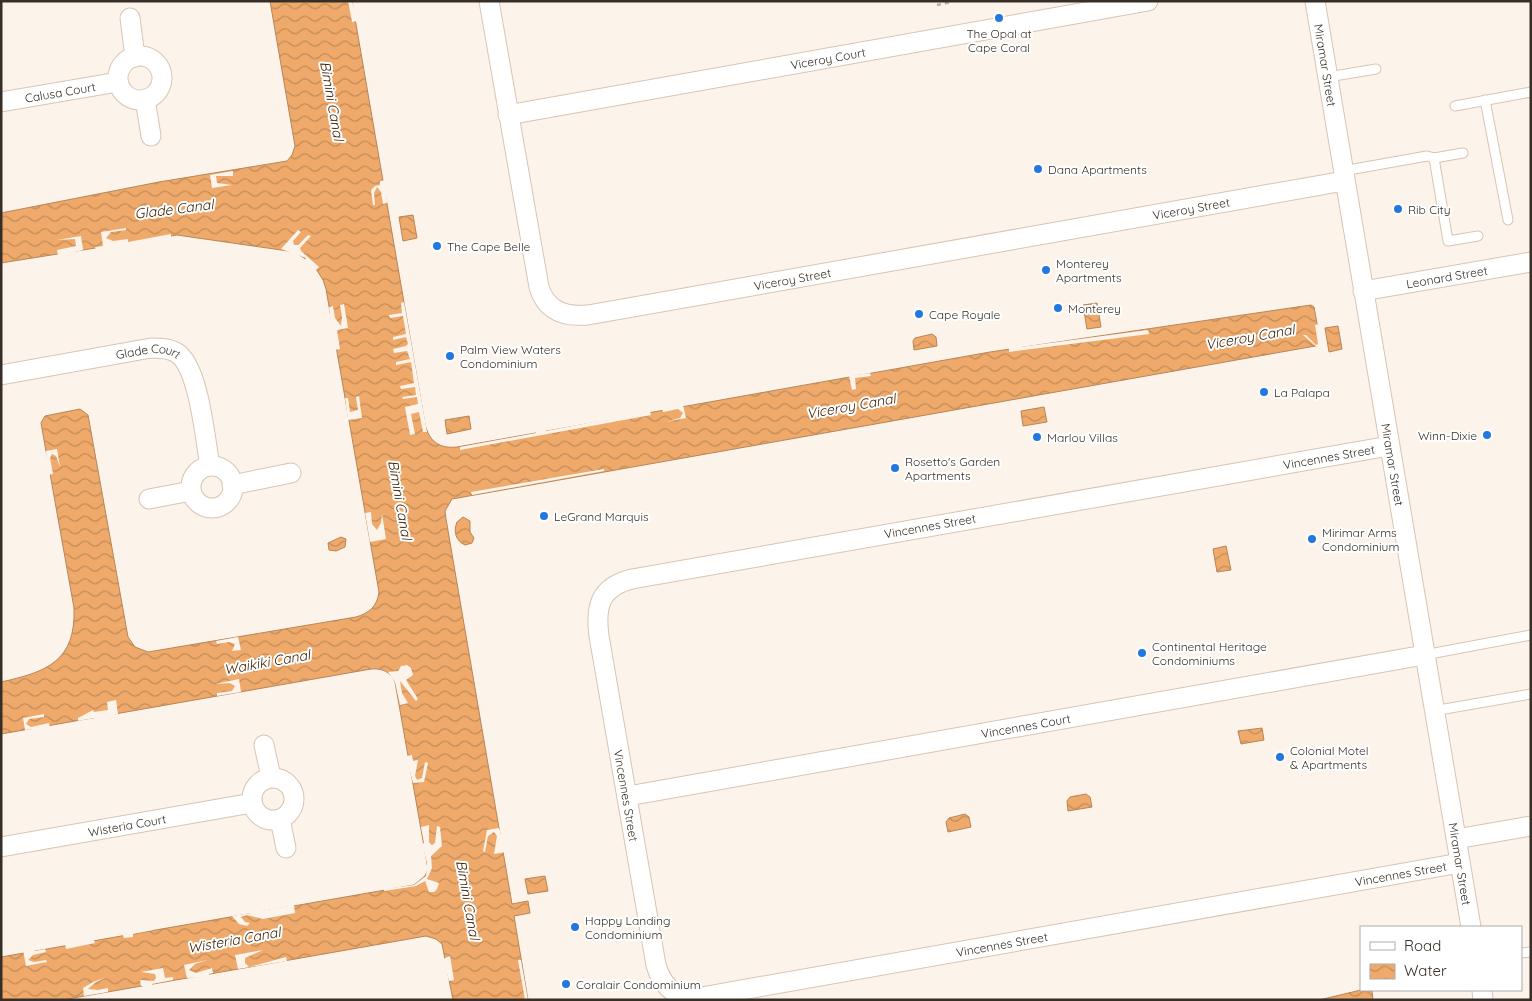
<svg xmlns="http://www.w3.org/2000/svg" width="1532" height="1001" font-family="Quicksand,sans-serif">
  <defs>
    <pattern id="water-waves" width="16" height="10" patternUnits="userSpaceOnUse" patternTransform="scale(1.25)"><rect width="16" height="10" fill="#efaa6b"/><path d="M0 5q4-4 8 0t8 0" fill="none" stroke="#c28b58"/></pattern>
  </defs>
  <rect width="100%" height="100%" fill="#fcf3eb"/>
  <g fill="url(#water-waves)" stroke="#b88557">
    <path d="M270,1h82l73,423c4,17 14,25 32,23l533,-95 321,-47 3,2 7,38 -869,154 -7,12 1,8 66,385 16,-3 2,12 -16,3 14,84h-75l-11,-56 -6,-5 -10,-3 -364,64h-61v-43l413,-72 11,-9 3,-7 -33,-187c-4,-10 -13,-14 -24,-13l-370,65v-52c46,-10 75,-21 73,-74l-33,-185 4,-7 35,-7 8,6 40,222 7,10 13,5 208,-35c13,-4 21,-10 23,-25l-53,-303 -3,-9 -10,-16 -18,-12 -118,-17 -176,28v-50l158,-31 128,-21 5,-6 3,-9z"/>
    <path d="M413,215l4,23 -14,3 -4,-24z"/>
    <path d="M1097,303l4,24 -14,2 -4,-24z"/>
    <path d="M1338,326l4,23 -13,3 -4,-24z"/>
    <path d="M932,334l4,3 1,9 -23,4 -1,-9 2,-3z"/>
    <path d="M1044,407l3,15 -24,4 -2,-15z"/>
    <path d="M469,416l2,13 -24,5 -2,-14z"/>
    <path d="M463,517l7,4v11l4,6 -2,5 -7,2c-9,-4 -12,-13 -8,-23z"/>
    <path d="M341,537l5,2 -1,8 -9,4 -7,-1 -1,-7z"/>
    <path d="M1226,546l5,24 -14,2 -4,-23z"/>
    <path d="M1262,728l2,12 -23,4 -3,-13z"/>
    <path d="M1086,794l4,3 2,10 -24,4 -1,-10 3,-4z"/>
    <path d="M965,814l4,3 2,10 -23,5 -2,-10 3,-4z"/>
    <path d="M545,876l3,15 -20,3 -3,-15z"/>
    <path d="M1361,990l11,1 1,9h-54z"/>
  </g>
  <g fill="#fcf3eb">
    <path d="M348,1h4l6,20 -6,1z"/>
    <path d="M233,171v5h-17l1,7 15,2 -20,3 -2,-13z"/>
    <path d="M386,180l1,23 -4,1 -2,-12 -4,-5 -3,6 1,12h-2l-2,-15 4,-4 5,-1v-4z"/>
    <path d="M126,228v2l-15,2 -5,6 7,3 15,-2v3l43,-8v3l-75,13 -1,-3 8,-1 -2,-14z"/>
    <path d="M298,230l3,2 -8,9 1,4h4l10,-10 3,1 -11,12 1,3 18,16 -4,4 -10,-11 1,-2 -25,-9z"/>
    <path d="M81,236l2,14 -25,6 -1,-6 19,-4 -1,-7 -18,1z"/>
    <path d="M404,302l23,130h-4l-4,-20 -8,2 4,20 -5,1 -5,-28 13,-3 -1,-7 -14,2 -1,-2 14,-2 -1,-8 -14,2 -1,-3 14,-3 -3,-21 -15,3v-3l14,-3 -3,-8 -13,2 -1,-4 13,-3 2,-2 -2,-7 -13,3v-3l13,-3 -3,-18 -13,2 -1,-3 13,-2 -1,-10z"/>
    <path d="M344,304l4,24 -11,2 3,19 -6,1 -5,-43 4,-1 2,12 6,8 1,-9 -2,-12z"/>
    <path d="M1318,324l5,21 -5,3 -15,-13h3l10,10 2,-1 -3,-19z"/>
    <path d="M1148,330l1,4 -140,18v-6l10,-1 1,2z"/>
    <path d="M870,373l1,3 -16,2 1,11 -4,1 -3,-14z"/>
    <path d="M359,396l3,22 -14,2 -3,-22h3l2,14 8,-2 -2,-13z"/>
    <path d="M683,405l3,13 -21,4 15,-4 3,-5 -5,-4 -15,3 -1,-3z"/>
    <path d="M650,411l1,4 -191,35v-3l76,-14v-3l9,-2 1,3z"/>
    <path d="M57,449l3,18 -4,-11 -4,-2 -2,4 3,16 -6,1 -1,-24z"/>
    <path d="M604,469v2l-132,24 -1,-3z"/>
    <path d="M371,512l1,12 5,6 4,-7 1,-9 4,25 -16,3 -5,-29z"/>
    <path d="M238,637l3,13 -9,1 3,-7 -6,-2 -12,2 -1,-3z"/>
    <path d="M407,665l4,3 2,7 -7,5 12,19 -2,2 -16,-20 2,12 6,10 -8,2 -5,-23 -7,-10 10,-1 3,-5z"/>
    <path d="M239,679l2,13 -24,4v-3l15,-2 3,-5 -5,-3 -15,1z"/>
    <path d="M116,700l2,14 -23,6 -1,-2 -16,3v-3l15,-8 1,2 14,-2 -1,-8z"/>
    <path d="M44,714v3l-15,2 -3,5 5,3 18,-4 1,5 -25,2 -2,-12z"/>
    <path d="M412,755l1,6 5,-1 -3,16 2,4 5,-2 3,-16 3,1 -4,19 -11,1 -7,-27z"/>
    <path d="M429,825v17l3,3 3,-2 2,-17 3,1 2,19 -11,10 1,12 -5,11 12,4 -2,6 -3,3h-5l-4,-11 -9,5 -32,5v-2l30,-4 12,-9 1,-13 -5,-19 2,-1 -3,-16z"/>
    <path d="M499,828l7,24 -12,2 3,-18 -3,-4 -6,4 -3,16 -2,-1 4,-21z"/>
    <path d="M294,905l1,8 -32,6 -16,-4 -6,2 4,5 5,1 -3,3 -8,-2 -7,-8 19,-3v-3l8,-1 1,2z"/>
    <path d="M153,927v3l-20,4v3l-9,1 -2,-5z"/>
    <path d="M94,940l1,3 -29,6 -1,-6z"/>
    <path d="M34,948l1,3 10,-2 1,3 -13,3 -5,5 6,2 12,-2 1,2 -21,4 -3,-16z"/>
    <path d="M263,950l-18,8v5l4,4 37,-10 1,4 -49,8 -3,-14z"/>
    <path d="M450,956l4,24 -5,1 -6,-22z"/>
    <path d="M207,960l-12,4 -6,6 7,3 16,-5 1,5 -4,1v3l-22,1 -3,-13z"/>
    <path d="M518,960h3l7,40h-3z"/>
    <path d="M163,968l2,10 8,-1v3l-21,4 1,3 -9,1 -1,-2h-2l-1,-6 14,1 2,-3 -1,-4 -14,-2z"/>
    <path d="M107,977l-11,5 -8,7 10,1 10,-2v4l-24,4 -1,-8 10,-6z"/>
  </g>
  <g fill="none" stroke-linecap="round" stroke-linejoin="round">
    <g stroke="#dac4b2" stroke-width="11">
      <g id="service">
        <path d="M1328,77l48,-8"/>
        <path d="M1485,100l23,120"/>
        <path d="M1455,106l76,-14"/>
        <path d="M1434,158l29,-5"/>
        <path d="M1343,171l84,-15 7,2 14,83 30,-5"/>
        <path d="M1424,655l107,-20"/>
        <path d="M1433,711l98,-17"/>
        <path d="M1521,953l10,-1"/>
      </g>
    </g>
    <g stroke="#dac4b2" stroke-width="21">
      <g id="minor">
        <path id="s1" d="M489,1l50,286c7,24 26,30 49,28l756,-134"/>
        <path id="s2" d="M1315,1l156,926"/>
        <path d="M130,18l5,39"/>
        <circle cx="140" cy="78" r="22"/>
        <path d="M145,99l6,37"/>
        <path id="s3" d="M1,102l117,-20"/>
        <path id="s4" d="M508,115l640,-114"/>
        <path id="s5" d="M1363,291l168,-29"/>
        <path id="s6" d="M1,375l150,-27c9,0 18,0 26,5 22,14 28,86 33,113"/>
        <path id="s7" d="M1389,446l-757,133c-32,8 -37,27 -33,57l57,329c6,21 18,32 40,33l764,-135"/>
        <circle cx="212" cy="487" r="21"/>
        <path d="M232,485l59,-12"/>
        <path d="M149,499l42,-8"/>
        <path d="M264,745l7,32"/>
        <circle cx="273" cy="799" r="21"/>
        <path id="s8" d="M628,796l796,-141"/>
        <path d="M280,819l6,29"/>
        <path d="M1456,839l75,-13"/>
        <path id="s9" d="M1,847l251,-44"/>
        <path d="M1482,990l1,10"/>
      </g>
    </g>
    <path stroke="#bab1aa" stroke-width="2.5" stroke-dasharray="4 4" stroke-linecap="butt" d="M937,5l15,-3"/>
    <use href="#service" stroke="#fff" stroke-width="9"/>
    <use href="#minor" stroke="#fff" stroke-width="19"/>
  </g>
  <g fill="#2277e1" stroke="#fff" stroke-width="2">
    <circle cx="999" cy="18" r="5"/>
    <circle cx="1038" cy="169" r="5"/>
    <circle cx="1398" cy="209" r="5"/>
    <circle cx="437" cy="246" r="5"/>
    <circle cx="1046" cy="270" r="5"/>
    <circle cx="1058" cy="308" r="5"/>
    <circle cx="919" cy="314" r="5"/>
    <circle cx="450" cy="356" r="5"/>
    <circle cx="1264" cy="392" r="5"/>
    <circle cx="1487" cy="435" r="5"/>
    <circle cx="1037" cy="437" r="5"/>
    <circle cx="895" cy="468" r="5"/>
    <circle cx="544" cy="516" r="5"/>
    <circle cx="1312" cy="539" r="5"/>
    <circle cx="1142" cy="653" r="5"/>
    <circle cx="1280" cy="757" r="5"/>
    <circle cx="575" cy="927" r="5"/>
    <circle cx="566" cy="984" r="5"/>
  </g>
  <g text-anchor="middle" dominant-baseline="central" stroke-width="4" stroke-linejoin="round" paint-order="stroke">
    <g font-size="12" fill="#362e27" stroke="#fff" text-anchor="start">
      <text x="999" y="33" text-anchor="middle">The Opal at<tspan x="999" dy="14">Cape Coral</tspan></text>
      <text x="1048" y="169">Dana Apartments</text>
      <text x="1408" y="209">Rib City</text>
      <text x="447" y="246">The Cape Belle</text>
      <text x="1056" y="263">Monterey<tspan x="1056" dy="14">Apartments</tspan></text>
      <text x="1068" y="308">Monterey</text>
      <text x="929" y="314">Cape Royale</text>
      <text x="460" y="349">Palm View Waters<tspan x="460" dy="14">Condominium</tspan></text>
      <text x="1274" y="392">La Palapa</text>
      <text x="1477" y="435" text-anchor="end">Winn-Dixie</text>
      <text x="1047" y="437">Marlou Villas</text>
      <text x="905" y="461">Rosetto's Garden<tspan x="905" dy="14">Apartments</tspan></text>
      <text x="554" y="516">LeGrand Marquis</text>
      <text x="1322" y="532">Mirimar Arms<tspan x="1322" dy="14">Condominium</tspan></text>
      <text x="1152" y="646">Continental Heritage<tspan x="1152" dy="14">Condominiums</tspan></text>
      <text x="1290" y="750">Colonial Motel<tspan x="1290" dy="14">&amp; Apartments</tspan></text>
      <text x="585" y="920">Happy Landing<tspan x="585" dy="14">Condominium</tspan></text>
      <text x="576" y="984">Coralair Condominium</text>
    </g>
    <g font-size="12" fill="#362e27" stroke="#fff">
      <text stroke="none"><textPath href="#s4" startOffset="325">Viceroy Court</textPath></text>
      <text stroke="none"><textPath href="#s2" startOffset="65">Miramar Street</textPath></text>
      <text stroke="none"><textPath href="#s3" startOffset="60">Calusa Court</textPath></text>
      <text stroke="none"><textPath href="#s1" startOffset="965">Viceroy Street</textPath></text>
      <text stroke="none"><textPath href="#s5" startOffset="85">Leonard Street</textPath></text>
      <text stroke="none"><textPath href="#s1" startOffset="560">Viceroy Street</textPath></text>
      <text stroke="none"><textPath href="#s6" startOffset="150">Glade Court</textPath></text>
      <text transform="translate(1329 457) rotate(-10)">Vincennes Street</text>
      <text stroke="none"><textPath href="#s2" startOffset="470">Miramar Street</textPath></text>
      <text transform="translate(930 526) rotate(-10)">Vincennes Street</text>
      <text stroke="none"><textPath href="#s8" startOffset="404">Vincennes Court</textPath></text>
      <text stroke="none"><textPath href="#s7" startOffset="1005">Vincennes Street</textPath></text>
      <text stroke="none"><textPath href="#s9" startOffset="128">Wisteria Court</textPath></text>
      <text stroke="none"><textPath href="#s2" startOffset="875">Miramar Street</textPath></text>
      <text stroke="none"><textPath href="#s7" startOffset="1949">Vincennes Street</textPath></text>
      <text stroke="none"><textPath href="#s7" startOffset="1544">Vincennes Street</textPath></text>
    </g>
    <g font-size="14" font-style="italic" fill="#3e2307" stroke="#fff">
      <text transform="translate(332 101) rotate(80)">Bimini Canal</text>
      <text transform="translate(174 209) rotate(-7)">Glade Canal</text>
      <text transform="translate(1250 337) rotate(-10)">Viceroy Canal</text>
      <text transform="translate(851 406) rotate(-10)">Viceroy Canal</text>
      <text transform="translate(400 500) rotate(80)">Bimini Canal</text>
      <text transform="translate(267 662) rotate(-10)">Waikiki Canal</text>
      <text transform="translate(468 900) rotate(80)">Bimini Canal</text>
      <text transform="translate(234 940) rotate(-10)">Wisteria Canal</text>
    </g>
  </g>
  <rect width="1532" height="1001" fill="none" stroke="#362e27" stroke-width="5"/>
  <rect x="1360" y="926" width="162" height="65" fill="#ffffff" stroke="#afaba9"/>
  <rect x="1370" y="942" width="25" height="8" fill="#ffffff" stroke="#afaba9"/>
  <text x="1404" y="951" font-size="15" fill="#362e27">Road</text>
  <rect x="1370" y="964" width="25" height="15" fill="url(#water-waves)" stroke="#afaba9"/>
  <text x="1404" y="976" font-size="15" fill="#362e27">Water</text>
</svg>
